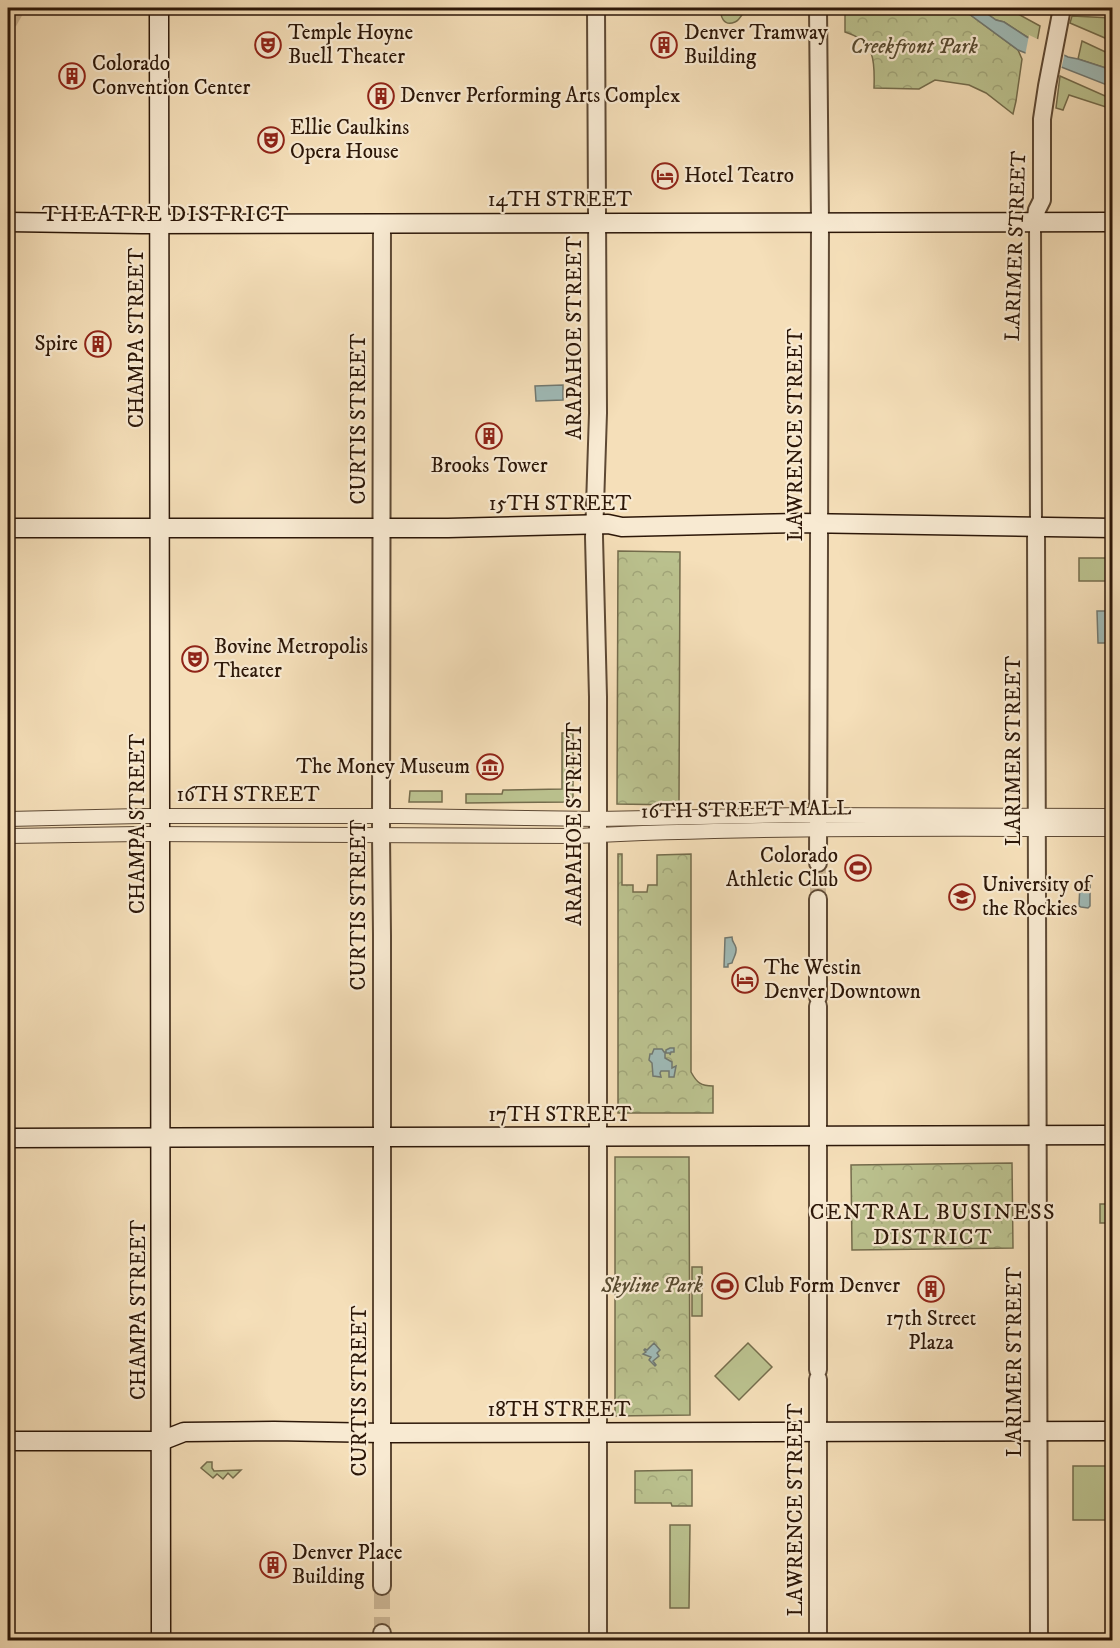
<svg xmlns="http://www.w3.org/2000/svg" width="1120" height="1648" font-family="'IM FELL DW Pica',serif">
  <defs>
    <pattern id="park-crowns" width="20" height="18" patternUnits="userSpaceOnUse" patternTransform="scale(1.5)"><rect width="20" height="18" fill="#bbc28f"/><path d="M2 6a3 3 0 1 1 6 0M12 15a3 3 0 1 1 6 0" fill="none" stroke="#a1a67a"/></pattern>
  </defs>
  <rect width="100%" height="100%" fill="#f5dfb9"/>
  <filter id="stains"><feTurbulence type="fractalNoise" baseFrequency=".00333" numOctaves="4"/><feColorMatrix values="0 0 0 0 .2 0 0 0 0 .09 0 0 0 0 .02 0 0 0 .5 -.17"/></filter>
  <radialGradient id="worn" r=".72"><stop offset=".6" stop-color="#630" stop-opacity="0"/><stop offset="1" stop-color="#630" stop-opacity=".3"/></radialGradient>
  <g fill="#bbc28f" stroke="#746c4c" stroke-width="1.5">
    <path d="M722,8h22l1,2c-3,4 -5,10 -10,12 -11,5 -16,-6 -13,-14z"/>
    <path d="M979,8h28l33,18 -3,16 -10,-5 -23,-15 -8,-2z"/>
    <path d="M1072,16l40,2v23l-42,-18z"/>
    <path d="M1082,41l30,14v15l-34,-11z"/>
    <path d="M1060,76l52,23v10l-43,-14 -6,15 -7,-2z"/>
    <rect x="1079" y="558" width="33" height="23"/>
    <path d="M562,733h11v69l-107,1v-9h36l1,-4 59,-1z"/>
    <path d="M410,791h32v11h-33z"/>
    <rect x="1100" y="1204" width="12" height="19"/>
    <rect x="692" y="1267" width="10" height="49"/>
    <path d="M748,1343l24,24 -33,33 -24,-24z"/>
    <path d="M207,1462h5v6l2,3 27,-1 -8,8 -5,-5 -5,6 -6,-5 -4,4 -12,-10z"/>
    <rect x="1073" y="1466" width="39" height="54"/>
    <path d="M670,1525h20l-1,83h-19z"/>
  </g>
  <g fill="url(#park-crowns)" stroke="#746c4c" stroke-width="1.5">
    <path d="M845,8h116l57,42 4,9 -6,42 -3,13 -27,-21 -17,-8 -34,-5 -16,9 -45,-1c1,-27 1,-47 -29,-56z"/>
    <path d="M618,551l62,1 -1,253 -62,-1z"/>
    <path d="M618,854h4v31h11v7h14l1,-7h9v-30l34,-1v218c6,11 10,14 22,14v27h-95z"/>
    <path d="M615,1157h74l1,258 -75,1z"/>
    <path d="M1012,1163l1,85 -161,2 -1,-85z"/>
    <path d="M692,1470v36h-20l-1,-3h-36v-32z"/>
  </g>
  <g fill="#9fbbb8" stroke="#717972" stroke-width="1.5">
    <path d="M961,8h18l17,12 8,2 23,15 41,20 10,2 34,11v17l-94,-37z"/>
    <path d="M563,385v15l-27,1 -1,-15z"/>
    <path d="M1097,611h15v32h-14z"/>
    <path d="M1080,883h8l2,2v21l-2,2 -7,-1 -2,-1z"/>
    <path d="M732,937c0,6 3,6 4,11 1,6 -3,10 -4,15l-4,1v3h-4l1,-29z"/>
    <path d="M670,1048h4v4h-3l-1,3v-2h-5v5l7,4v6l4,-2 -2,11h-5v-6h-8l-1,2 1,4 -8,-1 -1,-13 -3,-3 1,-6h2l2,-5h8l2,3h2v-2z"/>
    <path d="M654,1343l6,7 -3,3 2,3 -6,5 3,4 -1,1 -6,-6 2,-3 -8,-3 3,-2 -2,-2 1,-1 2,1z"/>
  </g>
  <path fill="#f5dfb9" d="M1029,35l36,17 -4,18 -36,-14z"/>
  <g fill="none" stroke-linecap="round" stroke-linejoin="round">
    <g stroke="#cdb796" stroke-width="16" stroke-dasharray="16 8" stroke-linecap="butt">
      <path d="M818,899v-36"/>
      <path d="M382,1633v-47"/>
    </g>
    <path stroke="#cdb796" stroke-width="18" stroke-dasharray="18 9" stroke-linecap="butt" d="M8,22l8,-14"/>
    <g stroke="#5e4934" stroke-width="14">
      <path id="pedestrian" d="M1035,222l1,305"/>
    </g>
    <g stroke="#5e4934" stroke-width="16">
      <g id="minor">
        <path d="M8,819l132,-3h261l197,3 202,-4 312,1"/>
        <path d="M8,836l132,-2 437,2c178,-9 357,-7 535,-7"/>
      </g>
    </g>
    <g stroke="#5e4934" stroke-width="20">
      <g id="tertiary">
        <path d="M596,8l2,405 -4,124 4,160v943"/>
        <path d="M1035,222l2,-12 5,-10v-81l5,-33 15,-78"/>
        <path d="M382,223l-1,612 1,100v651"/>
        <path d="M1036,527l3,1113"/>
        <path d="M818,863l2,-640 -2,-215"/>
        <path d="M818,899v98"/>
        <path d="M818,1370v-364"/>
        <path d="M818,1379v261"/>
        <path d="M382,1633v7"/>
      </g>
    </g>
    <g stroke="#2c1708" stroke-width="21">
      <g id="secondary">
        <path d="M159,8l2,1632"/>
        <path d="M8,222l134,2 970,-2"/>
        <path d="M8,528h440l160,-4 14,3 178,-4 312,5"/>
        <path d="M8,1138l1104,-3"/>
        <path d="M8,1441h153l23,-9 90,-1 108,2 730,-2"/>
      </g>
    </g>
    <use href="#pedestrian" stroke="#f8ead2" stroke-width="10"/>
    <use href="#minor" stroke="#f8ead2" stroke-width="14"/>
    <use href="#tertiary" stroke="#f8ead2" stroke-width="16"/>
    <use href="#secondary" stroke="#f8ead2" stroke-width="18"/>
  </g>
  <defs>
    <g id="theatre-ring" transform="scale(1.35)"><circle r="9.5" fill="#f8ead2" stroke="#8f2418" stroke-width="1.5"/><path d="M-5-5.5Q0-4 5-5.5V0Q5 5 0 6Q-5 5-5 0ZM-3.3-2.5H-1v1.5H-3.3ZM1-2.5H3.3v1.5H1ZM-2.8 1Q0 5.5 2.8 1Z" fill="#8f2418"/></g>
    <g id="building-ring" transform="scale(1.35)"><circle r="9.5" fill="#f8ead2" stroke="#8f2418" stroke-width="1.5"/><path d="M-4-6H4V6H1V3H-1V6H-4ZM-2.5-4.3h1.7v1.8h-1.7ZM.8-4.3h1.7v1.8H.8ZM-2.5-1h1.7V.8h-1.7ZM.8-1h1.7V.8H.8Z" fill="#8f2418"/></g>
    <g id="hotel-ring" transform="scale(1.35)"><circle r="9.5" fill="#f8ead2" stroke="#8f2418" stroke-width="1.5"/><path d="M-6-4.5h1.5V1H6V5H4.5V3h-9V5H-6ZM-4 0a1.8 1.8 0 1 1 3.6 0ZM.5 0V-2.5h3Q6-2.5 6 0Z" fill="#8f2418"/></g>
    <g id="museum-ring" transform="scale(1.35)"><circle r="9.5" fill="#f8ead2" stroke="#8f2418" stroke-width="1.5"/><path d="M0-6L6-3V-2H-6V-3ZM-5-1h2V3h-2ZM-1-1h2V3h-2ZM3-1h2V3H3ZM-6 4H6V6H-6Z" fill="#8f2418"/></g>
    <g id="stadium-ring" transform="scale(1.35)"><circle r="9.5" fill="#f8ead2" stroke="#8f2418" stroke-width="1.5"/><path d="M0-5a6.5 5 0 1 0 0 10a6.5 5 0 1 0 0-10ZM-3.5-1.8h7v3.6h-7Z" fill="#8f2418"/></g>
    <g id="university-ring" transform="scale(1.35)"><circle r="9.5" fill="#f8ead2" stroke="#8f2418" stroke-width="1.5"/><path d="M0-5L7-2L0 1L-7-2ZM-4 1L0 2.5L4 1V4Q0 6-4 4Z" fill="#8f2418"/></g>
  </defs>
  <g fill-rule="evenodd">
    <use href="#theatre-ring" x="268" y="45"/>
    <use href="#building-ring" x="664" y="45"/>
    <use href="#building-ring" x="72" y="76"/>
    <use href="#building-ring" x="381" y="96"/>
    <use href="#theatre-ring" x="271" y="140"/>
    <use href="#hotel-ring" x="665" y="176"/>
    <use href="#building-ring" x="98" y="344"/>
    <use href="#building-ring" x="489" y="436"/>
    <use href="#theatre-ring" x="195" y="659"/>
    <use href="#museum-ring" x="490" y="767"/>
    <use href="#stadium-ring" x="858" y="868"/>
    <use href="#university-ring" x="962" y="897"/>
    <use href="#hotel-ring" x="745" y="980"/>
    <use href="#stadium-ring" x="725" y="1286"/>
    <use href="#building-ring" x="931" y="1289"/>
    <use href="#building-ring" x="273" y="1565"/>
  </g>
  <g text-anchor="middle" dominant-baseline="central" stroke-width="4.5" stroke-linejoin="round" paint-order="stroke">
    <g font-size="21" fill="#2c1708" stroke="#f8ead2" text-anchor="start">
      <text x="288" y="33">Temple Hoyne<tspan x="288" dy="24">Buell Theater</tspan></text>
      <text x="684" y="33">Denver Tramway<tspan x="684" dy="24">Building</tspan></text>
      <text x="92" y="64">Colorado<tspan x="92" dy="24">Convention Center</tspan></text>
      <text x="400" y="96">Denver Performing Arts Complex</text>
      <text x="290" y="128">Ellie Caulkins<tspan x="290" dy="24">Opera House</tspan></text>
      <text x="684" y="176">Hotel Teatro</text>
      <text x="78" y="344" text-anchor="end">Spire</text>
      <text x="489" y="466" text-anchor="middle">Brooks Tower</text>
      <text x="214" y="647">Bovine Metropolis<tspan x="214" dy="24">Theater</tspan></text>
      <text x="470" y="767" text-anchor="end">The Money Museum</text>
      <text x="838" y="856" text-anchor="end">Colorado<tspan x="838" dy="24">Athletic Club</tspan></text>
      <text x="982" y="885">University of<tspan x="982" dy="24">the Rockies</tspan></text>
      <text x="764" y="968">The Westin<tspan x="764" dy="24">Denver Downtown</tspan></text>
      <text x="744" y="1286">Club Form Denver</text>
      <text x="931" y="1319" text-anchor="middle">17th Street<tspan x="931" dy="24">Plaza</tspan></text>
      <text x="292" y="1553">Denver Place<tspan x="292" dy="24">Building</tspan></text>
    </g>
    <g font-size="21" font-style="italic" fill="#574a30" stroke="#f8ead2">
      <text x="914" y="47">Creekfront Park</text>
      <text x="652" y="1286">Skyline Park</text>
    </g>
    <g font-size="21" fill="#2c1708" stroke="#f8ead2">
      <text x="560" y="200">14TH STREET</text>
      <text transform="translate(1016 246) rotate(-88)">LARIMER STREET</text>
      <text transform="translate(137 338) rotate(-90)">CHAMPA STREET</text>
      <text transform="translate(575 338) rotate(-90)">ARAPAHOE STREET</text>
      <text transform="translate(359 419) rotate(-90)">CURTIS STREET</text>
      <text transform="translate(796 435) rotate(-90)">LAWRENCE STREET</text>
      <text x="560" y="504">15TH STREET</text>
      <text transform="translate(1014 751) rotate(-90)">LARIMER STREET</text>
      <text x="248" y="795">16TH STREET</text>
      <text transform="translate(746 810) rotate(-1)">16TH STREET MALL</text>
      <text transform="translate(138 824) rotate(-90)">CHAMPA STREET</text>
      <text transform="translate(575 824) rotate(-90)">ARAPAHOE STREET</text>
      <text transform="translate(359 905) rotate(-90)">CURTIS STREET</text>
      <text x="560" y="1115">17TH STREET</text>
      <text transform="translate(139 1310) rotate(-90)">CHAMPA STREET</text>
      <text transform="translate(1015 1362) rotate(-90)">LARIMER STREET</text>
      <text transform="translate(360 1391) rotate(-90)">CURTIS STREET</text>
      <text x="559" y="1410">18TH STREET</text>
      <text transform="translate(796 1510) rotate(-90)">LAWRENCE STREET</text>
    </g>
    <g font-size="22" letter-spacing="1.5" fill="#2c1708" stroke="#f8ead2">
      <text x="166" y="214">THEATRE DISTRICT</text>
      <text x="933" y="1212">CENTRAL BUSINESS<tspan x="933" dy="25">DISTRICT</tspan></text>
    </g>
  </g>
  <rect width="1120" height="1648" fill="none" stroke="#f5dfb9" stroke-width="30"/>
  <rect x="9" y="9" width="1102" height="1630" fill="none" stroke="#2c1708" stroke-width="3"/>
  <rect x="15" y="15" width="1090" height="1618" fill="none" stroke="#2c1708" stroke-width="1.5"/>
  <rect width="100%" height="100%" filter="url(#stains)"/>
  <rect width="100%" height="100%" fill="url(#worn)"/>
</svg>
